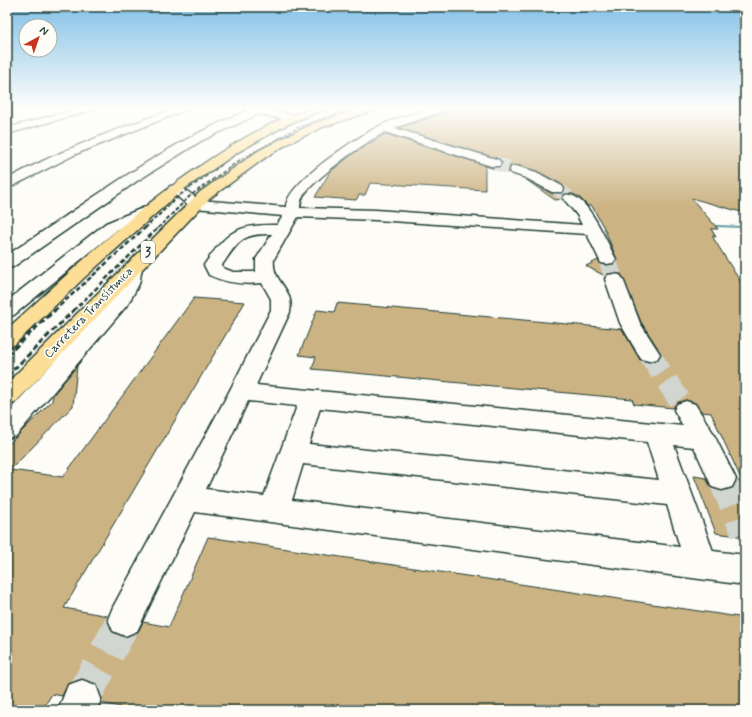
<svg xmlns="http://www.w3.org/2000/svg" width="752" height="717" font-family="Mynerve,sans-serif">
  <rect width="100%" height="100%" fill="#fdfcf7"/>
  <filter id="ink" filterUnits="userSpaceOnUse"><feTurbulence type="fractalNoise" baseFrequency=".025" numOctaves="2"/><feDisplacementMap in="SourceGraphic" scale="8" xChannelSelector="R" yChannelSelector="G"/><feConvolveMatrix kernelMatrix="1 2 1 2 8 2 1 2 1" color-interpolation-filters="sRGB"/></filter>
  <g filter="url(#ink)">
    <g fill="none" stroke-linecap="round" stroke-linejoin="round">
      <path fill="#5d979f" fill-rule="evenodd" d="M714,225l31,1v2l-29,-1h-2z"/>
    </g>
    <g fill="#ccb383" stroke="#1f3d34">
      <path d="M460,108l34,1 251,-1v105l-54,-15 27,31h-7l5,8 -4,-1 33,53v248l-29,-4 -22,-57 12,2 5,10 11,3 10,-3 5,-7h5l-31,-68 -9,-1 -7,-9 -9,-3 -9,3 -4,5 -39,-4 -2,-5 -320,-30 4,-12 -17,-2 18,-45 17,2 3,-9 285,26 18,31 9,2 9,-2 3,-7 -20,-31 -20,-48 -7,-1 -6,1 -3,2 -19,-10 12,-6 3,4 6,1 6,-1 4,-4 -12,-30 -13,-24h-4l-9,-9 -6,-3h-8l-3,5 -7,1 -30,-21 27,15h10l3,-6 -2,-3 -26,-14 -21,-6 -6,2 -1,6 -24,-7v24l-115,-7 -5,12h-6l-3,5 -41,-3 15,-25 24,-19 31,-19 106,33h9l2,-5 -3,-3 -100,-31z"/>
      <path d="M194,298l51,4 -181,306 44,8 -1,4 5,12 12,5 14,-5 5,-10 26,5 39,-90 537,81v92h-626l1,-3 -19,-4 1,-5 -5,-14 -15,-5 -14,5 -6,12 -10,-2 -10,16h-35v-264l45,-45 1,-6 24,-29 -4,40 -63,64 53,7z"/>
    </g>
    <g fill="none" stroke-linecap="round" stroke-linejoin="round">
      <g stroke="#d1d6d0" stroke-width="14" stroke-dasharray="14 7" stroke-linecap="butt">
        <path d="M495,163l21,7"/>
        <path d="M557,189l13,9"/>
      </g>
      <path stroke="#d1d6d0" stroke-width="18" stroke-dasharray="18 9" stroke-linecap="butt" d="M607,259l7,20"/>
      <path stroke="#d1d6d0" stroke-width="22" stroke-dasharray="22 11" stroke-linecap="butt" d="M649,354l37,56"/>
      <path stroke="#d1d6d0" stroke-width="28" stroke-dasharray="28 14" stroke-linecap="butt" d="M722,479l23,53"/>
      <path stroke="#d1d6d0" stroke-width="35" stroke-dasharray="35 18" stroke-linecap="butt" d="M82,699l43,-80"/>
      <g stroke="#1f3d34" stroke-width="3">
        <g id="minor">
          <path d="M80,108h14l-2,2 -85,24v-6z"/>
          <path d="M177,108h13l-114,46 -69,35v-10c54,-29 112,-51 170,-71z"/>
          <path d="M246,108h24l-1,2 28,6 1,2 -5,3 -34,-7 -58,27 -64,40 -124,86 -6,1v-13c79,-50 153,-110 240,-144l-2,-2z"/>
          <path d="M434,108h14l-2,2 -52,18 105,32 2,3 -2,3h-8l-106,-34c-20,10 -70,46 -82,64 -2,4 -3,7 -3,12l76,2 206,15 -5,-10 -14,-17 2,-3c21,-5 42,48 51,64l-3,4 -6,1 -6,-1 -14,-29 -211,-14 -78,-3 -24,42c-3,23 21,29 16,53l-34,73 427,41 -9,-16 3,-6 9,-3 9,3 17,27 24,48 -4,8 -10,3 -10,-3 -18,-40 -20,-2 39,106 32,4v30l-550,-73 -58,119 -12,5 -12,-5 -5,-12 5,-12 116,-215 42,-82v-11l-9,-16c-19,2 -36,0 -53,-8l-5,-10c23,-33 32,-41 73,-40l6,-9 -88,-8 -5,-1 -22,-18 2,-3h10l19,14 87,7c0,-24 72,-70 93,-81 17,-8 37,-13 55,-18zM272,234l-16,25v13h-23l-10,-4 -1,-3c16,-23 19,-32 50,-31zM248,401l49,5 -33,90 -58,-7zM320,408l327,34 12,38 -350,-36zM303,464l364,41 13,42 -388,-47z"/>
          <path d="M7,112l5,1 1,2 -1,2 -5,1z"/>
          <path d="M516,166l20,6 26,14 2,3 -2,3h-10l-26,-14 -15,-5 -1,-3 1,-3z"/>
          <path d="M155,203l5,1 2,3 -2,3 -42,19 -104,86 -7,2v-16l99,-78z"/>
          <path d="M133,263l6,1 3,4 -3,16 -11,20 -112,132 -9,2v-25l106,-116 8,-13 6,-20z"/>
          <path d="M614,274l6,1 3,4 17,44 20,31 -3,5 -8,2 -8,-2 -21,-36 -15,-44 3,-4z"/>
          <path d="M82,680l14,5 5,14 -4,11h-39l10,-25z"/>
        </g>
      </g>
      <g stroke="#1f3d34" stroke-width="3">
        <g id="major">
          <path d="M314,108h13l-41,17 -48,27 -58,40 -95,85 -71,68 -7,2v-18c84,-76 167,-158 270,-208 12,-5 25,-9 37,-13z"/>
          <path d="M363,108h14l-2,2 -52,17 -34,16 -23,14 -56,41 -195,205 -8,2v-22l193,-191 58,-41 23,-12 34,-16z"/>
        </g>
      </g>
      <use href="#minor" fill="#fdfcf7" fill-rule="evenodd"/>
      <use href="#major" fill="#fcde96" fill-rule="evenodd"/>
      <path stroke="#1f3d34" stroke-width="1.5" stroke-dasharray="3 1.5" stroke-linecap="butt" d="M238,161l59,-33 53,-20"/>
      <g stroke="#1f3d34" stroke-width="2" stroke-dasharray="4 2" stroke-linecap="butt">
        <path d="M145,228l35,-33 44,-32"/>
        <path d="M158,228l32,-32 50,-36"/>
      </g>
      <g stroke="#1f3d34" stroke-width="2.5" stroke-dasharray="5 2.5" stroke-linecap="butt">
        <path d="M54,311l92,-84"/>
        <path d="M73,311l86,-84"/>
      </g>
      <g stroke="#1f3d34" stroke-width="3" stroke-dasharray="6 3" stroke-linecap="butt">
        <path d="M7,355l48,-45"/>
        <path d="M7,376l67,-66"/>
      </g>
    </g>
  </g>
  <linearGradient id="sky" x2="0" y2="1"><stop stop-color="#81c0e7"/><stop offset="0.52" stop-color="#fefefb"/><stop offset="1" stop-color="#fefefb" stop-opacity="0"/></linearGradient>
  <rect width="752" height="208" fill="url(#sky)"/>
  <g text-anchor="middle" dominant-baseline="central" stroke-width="3.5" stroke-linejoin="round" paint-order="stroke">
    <g font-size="12" fill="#1f3d34" stroke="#fdfcf7">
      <text transform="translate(89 313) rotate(-46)">Carretera Transístmica</text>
    </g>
    <rect fill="#fdfcf7" stroke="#62766e" stroke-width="1" x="141" y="241" width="14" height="22" rx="3"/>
    <g font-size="13" font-weight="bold" fill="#1f3d34">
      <text x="148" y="252">3</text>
    </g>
  </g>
  <rect width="752" height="717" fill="none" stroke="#fdfcf7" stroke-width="24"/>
  <rect x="12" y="12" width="728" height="693" fill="none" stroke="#1f3d34" stroke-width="1.5" filter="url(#ink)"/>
  <g transform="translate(38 38) rotate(40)"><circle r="19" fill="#fdfcf7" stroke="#a4b0a9"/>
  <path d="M0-3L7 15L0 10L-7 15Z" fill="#c8321e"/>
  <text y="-6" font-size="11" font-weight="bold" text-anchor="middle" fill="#1f3d34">N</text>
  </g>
</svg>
